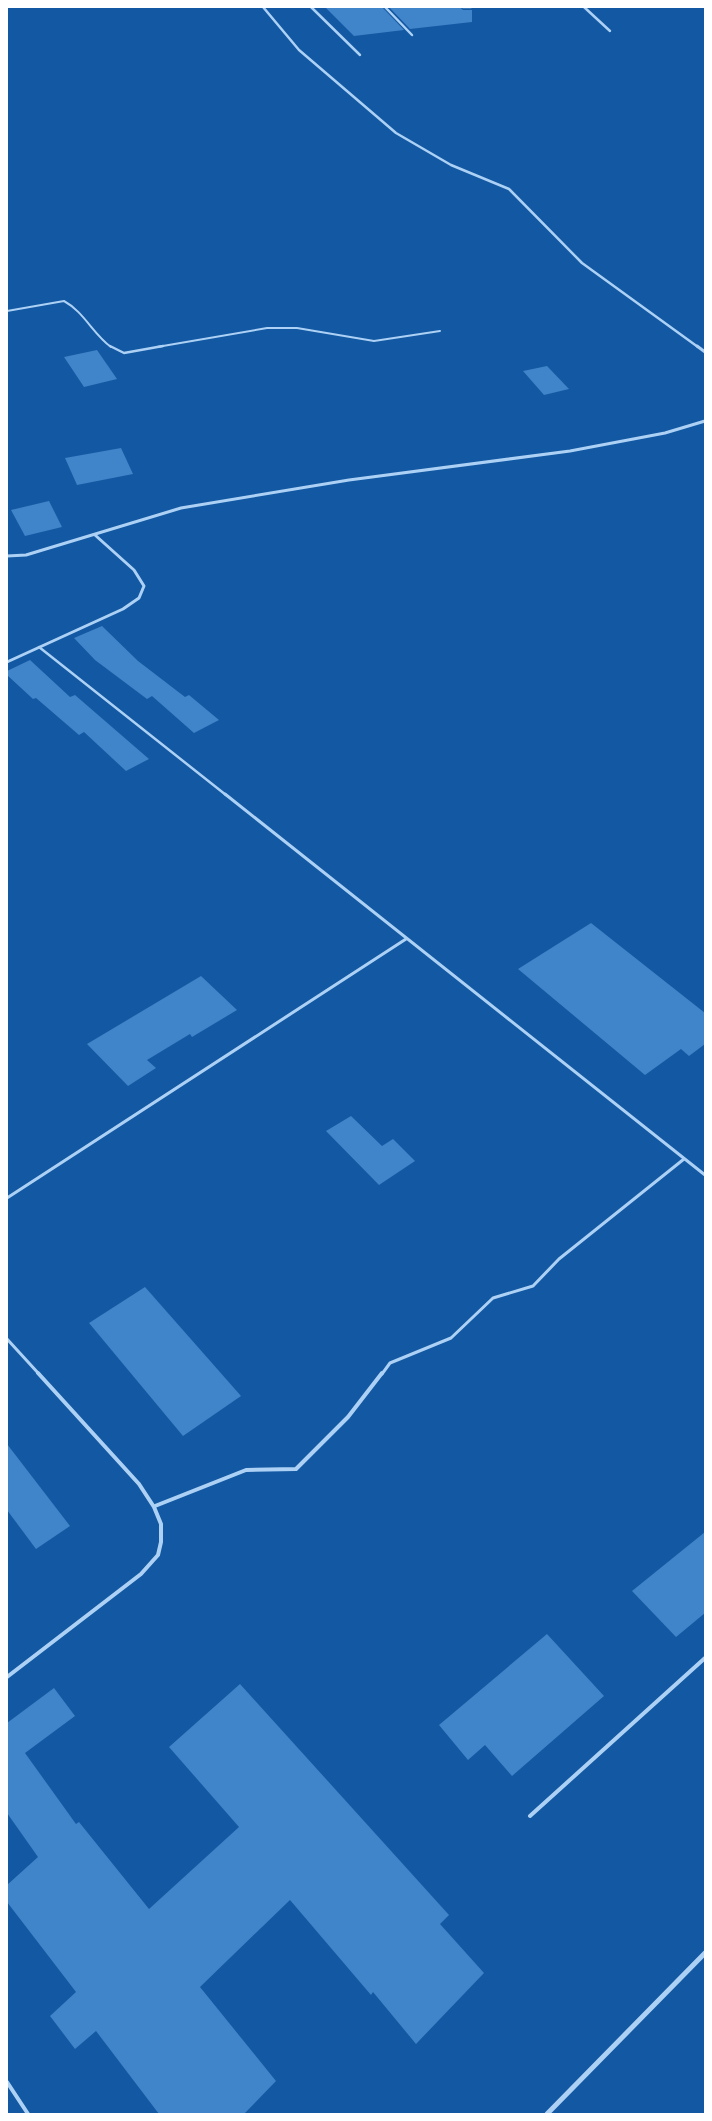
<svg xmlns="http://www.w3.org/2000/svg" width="712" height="2121" font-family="Signika,sans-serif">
  <rect width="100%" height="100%" fill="#1358a2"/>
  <g fill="#4084c9">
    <path d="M325,7h57l22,23 -50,6z"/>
    <path d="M389,7h71l3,3h9v12l-62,7z"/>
    <path d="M97,350l20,29 -33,8 -20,-30z"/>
    <path d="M547,366l22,23 -25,6 -21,-24z"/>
    <path d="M121,448l12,26 -56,11 -12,-27z"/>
    <path d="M49,501l13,26 -37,9 -14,-26z"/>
    <path d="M102,626l36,35 47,36 4,-2 30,25 -25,13 -42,-37 -5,3 -52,-39 -21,-22z"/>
    <path d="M30,660l40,37 5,-2 74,64 -23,12 -42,-39 -5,3 -43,-37 -3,1 -26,-24v-4z"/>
    <path d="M591,923l114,90v31l-16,12 -8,-7 -36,26 -127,-106z"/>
    <path d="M201,976l36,34 -45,27 -2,-3 -43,26 9,8 -28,18 -41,-42z"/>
    <path d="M351,1116l31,30 11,-7 22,22 -36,24 -53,-54z"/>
    <path d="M145,1287l96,109 -58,40 -94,-113z"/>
    <path d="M7,1444l63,82 -34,23 -29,-39z"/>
    <path d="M705,1532v81l-29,24 -44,-46z"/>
    <path d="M547,1634l57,62 -92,80 -27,-31 -17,15 -29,-35z"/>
    <path d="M240,1684l209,231 -9,9 44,49 -68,71 -43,-52 -2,3 -81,-95 -90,87 76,94 -32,33h-85l-63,-83 -21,18 -25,-33 26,-24 -69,-90v-17l31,-28 -31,-44v-90l47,-35 21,28 -50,37 51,71 3,-2 70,87 90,-82 -70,-80z"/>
  </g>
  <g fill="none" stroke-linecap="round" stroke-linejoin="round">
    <g stroke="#acd1f5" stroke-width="2">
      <path d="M7,311l57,-10c20,11 29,33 47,46"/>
      <path d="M157,347l110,-19h30l77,13 66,-10"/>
    </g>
    <g stroke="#acd1f5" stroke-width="2.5">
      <path d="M110,346l14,7 39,-7"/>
      <path d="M39,647l187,148"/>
    </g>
    <g stroke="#acd1f5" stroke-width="3">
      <path d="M225,794l480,381"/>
      <path d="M7,1198l399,-259"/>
      <path d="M7,1339l32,35"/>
      <path d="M382,1374l8,-11 61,-25 42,-40 40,-12 26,-27 125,-100"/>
    </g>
    <g stroke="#acd1f5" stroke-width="4">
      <path d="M155,1506l91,-36 50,-1 52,-52 34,-44"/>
      <path d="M7,1677l134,-103 17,-19 3,-13v-18l-7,-17 -15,-23 -101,-111"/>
      <path d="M530,1816l175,-158"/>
      <path d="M7,2082l21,32"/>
    </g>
    <g stroke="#acd1f5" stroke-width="2.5">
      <path d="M263,7l36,43 97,83 55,32 58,24 73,74 116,84"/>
      <path d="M311,7l49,48"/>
      <path d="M385,7l27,28"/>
      <path d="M463,7h8"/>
      <path d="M584,7l26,24"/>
    </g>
    <g stroke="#acd1f5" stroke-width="3">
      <path d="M697,346l8,6"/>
      <path d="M7,556l19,-1 155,-47 168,-28 221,-29 95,-18 40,-12"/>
      <path d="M7,662l116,-53 16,-11 5,-12 -10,-16 -39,-35"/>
    </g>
    <path stroke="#acd1f5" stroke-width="5" d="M547,2114l158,-161"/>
  </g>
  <rect width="712" height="2121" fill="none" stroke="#ffffff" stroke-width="16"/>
</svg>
